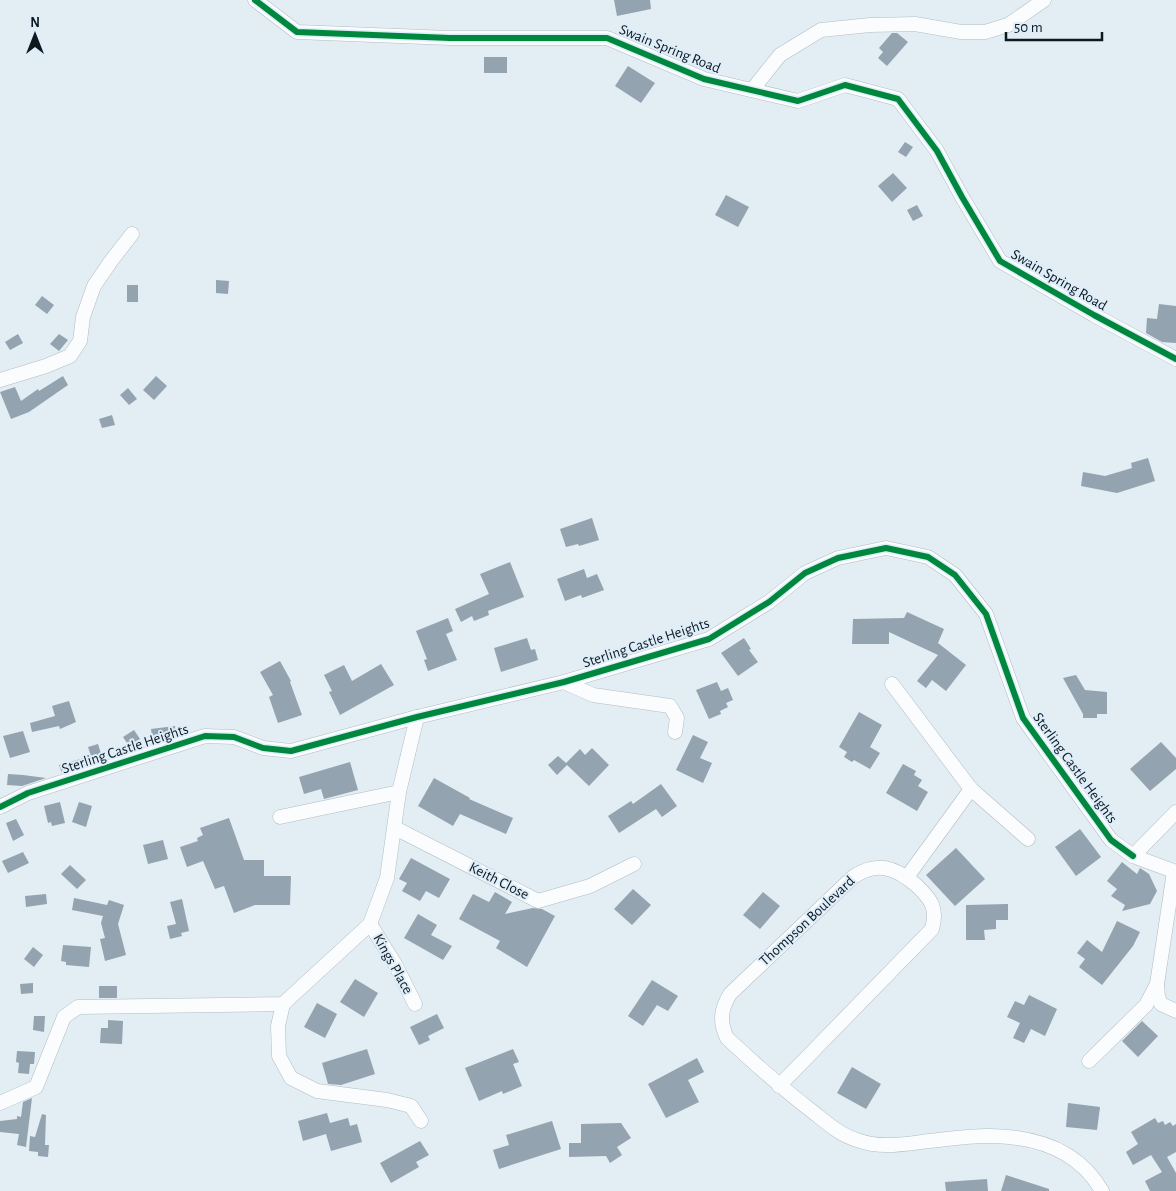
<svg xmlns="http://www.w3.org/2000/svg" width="1176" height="1191" font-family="'Alegreya Sans',sans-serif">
  <rect width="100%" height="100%" fill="#e3edf4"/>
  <g fill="#93a3af">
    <path d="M614,0h36l1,9 -34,7z"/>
    <path d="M892,33h5l11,9 -21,24 -9,-8 5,-6 -4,-4z"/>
    <rect x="484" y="57" width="23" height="16"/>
    <path d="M628,66l27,17 -14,20 -26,-17z"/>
    <path d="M905,142l8,5 -7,10 -8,-5z"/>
    <path d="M893,173l14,15 -15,14 -14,-16z"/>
    <path d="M726,195l23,12 -11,20 -23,-12z"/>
    <path d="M917,205l6,11 -10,5 -6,-11z"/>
    <path d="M216,280l13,1 -1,13 -12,-1z"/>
    <rect x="127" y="285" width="11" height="17"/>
    <path d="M42,296l12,9 -7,9 -12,-9z"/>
    <path d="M1159,304l17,2v37l-14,-1 -16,-9 1,-15 10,1z"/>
    <path d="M18,334l5,9 -13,7 -5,-8z"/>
    <path d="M59,334l9,6 -9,11 -9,-7z"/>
    <path d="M63,376l5,9 -39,27 -18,7 -11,-27 15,-5 6,14 17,-12 1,2z"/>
    <path d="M156,376l11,10 -13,14 -11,-10z"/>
    <path d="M128,388l9,11 -8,6 -9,-10z"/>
    <path d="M112,415l3,10 -13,3 -3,-9z"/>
    <path d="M1148,458l7,23 -38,12 -36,-7 2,-14 22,4 27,-8 -1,-5z"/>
    <path d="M592,518l7,22 -20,6 -1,-2 -12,3 -6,-18z"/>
    <path d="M510,562l14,35 -36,14 1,4 -15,6 -2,-5 -11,6 -6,-13 34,-15 -9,-20z"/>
    <path d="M584,569l3,9 10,-4 7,16 -22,8 -1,-3 -16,6 -8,-22z"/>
    <path d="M907,612l37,17 -6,14 28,22 -20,26 -14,-11 -6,8 -9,-7 21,-26 -49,-23v12h-37l1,-25 51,-1z"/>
    <path d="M448,618l5,13 -7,3 11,26 -29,11 -4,-11 3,-1 -11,-28z"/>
    <path d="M527,638l4,12 4,-1 3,11 -37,12 -7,-24z"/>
    <path d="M744,638l7,11 -2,1 9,12 -20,14 -17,-23z"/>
    <path d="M280,661l11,20 -1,1 12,33 -24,8 -9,-26 4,-2 -13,-23z"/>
    <path d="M381,664l13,21 -54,30 -11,-23 3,-1 -8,-16 20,-10 8,16z"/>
    <path d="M1076,675l9,15 22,2v22h-10v4h-14v-4l-20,-36z"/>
    <path d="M717,682l4,9 7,-3 5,12 -7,3 2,4 -8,4 1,3 -12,5 -13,-29z"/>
    <path d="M69,701l7,21 -16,7 -1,-3 -27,6 -2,-9 25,-7 -3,-10z"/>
    <path d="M859,712l23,13 -12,22 10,6 -10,16 -16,-9 -2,2 -8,-5 3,-5 -8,-5z"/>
    <path d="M175,726l1,10 -23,7 -2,-14z"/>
    <path d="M134,730l6,9 -11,7 -6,-9z"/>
    <path d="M23,731l7,21 -20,6 -7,-22z"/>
    <path d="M693,735l15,7 -8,16 12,5 -9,20 -27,-13z"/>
    <path d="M1161,742l15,16v11l-26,22 -20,-22z"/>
    <path d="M98,744l5,16 -41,13 -3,-8 32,-9 -3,-9z"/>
    <path d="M592,748l17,17 -20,21 -22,-21 -10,10 -9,-10 10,-9 8,7 14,-14 5,6z"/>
    <path d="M350,762l8,28 -34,9 -3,-10 -17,5 -5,-17z"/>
    <path d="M903,764l13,7 -2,4 8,5 -4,6 10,6 -11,19 -31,-18z"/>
    <path d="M8,774l15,1 23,3 -24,8 -15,-1z"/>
    <path d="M434,778l36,20 -1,1 44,19 -7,16 -46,-20 -7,12 -35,-20z"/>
    <path d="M661,784l16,22 -15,11 -6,-8 -37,24 -11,-17 23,-15 2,3z"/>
    <path d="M60,802l5,21 -13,3 -1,-4 -3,1 -4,-17z"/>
    <path d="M79,802l13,4 -6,21 -14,-5z"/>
    <path d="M229,818l15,42h20v16h27l-1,29h-35l-21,8 -10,-27 -9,3 -12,-28 -16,6 -7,-20 18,-6 -1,-3 6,-3 -3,-7z"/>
    <path d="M16,819l8,16 -11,6 -7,-18z"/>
    <path d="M1080,829l21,28 -25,19 -21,-29z"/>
    <path d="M163,840l5,19 -20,5 -5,-19z"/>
    <path d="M956,848l29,31 -30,27 -29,-31z"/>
    <path d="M23,852l6,11 -21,10 -6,-12z"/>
    <path d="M411,858l39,21 -11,19 -13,-7 -6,10 -18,-10 5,-8 -8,-4z"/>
    <path d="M1122,862l15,12 3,-6 9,6 8,17 -7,13 -28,7 3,-6 -14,-9 6,-7 -10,-8z"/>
    <path d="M70,865l16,15 -9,9 -16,-15z"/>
    <path d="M633,889l18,16 -19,20 -18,-16z"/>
    <path d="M495,892l17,10 -7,12 28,-6 9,1 13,7 -28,51 -31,-19 4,-7 -41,-22 14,-25 16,8z"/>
    <path d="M763,892l17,14 -20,23 -17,-14z"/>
    <path d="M46,894l1,10 -21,3 -1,-11z"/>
    <path d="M74,898l33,7 2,-5 15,5 -6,19 8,31 -21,6 -5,-22 5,-1 -4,-15 2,-7 -31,-6z"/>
    <path d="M182,899l7,32 -8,2 1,3 -12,3 -3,-13 9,-2 -6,-22z"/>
    <path d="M1008,904v16h-12v9l-12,1 1,10h-19v-35z"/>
    <path d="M418,914l19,11 -6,10 21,11 -9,14 -39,-22z"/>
    <path d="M1117,921l23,11 -7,14 -31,39 -23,-18 6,-8 -8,-6 10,-13 15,12z"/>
    <path d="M63,945l28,2 -2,20 -23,-2v-3l-5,-1z"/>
    <path d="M33,947l10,8 -9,12 -10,-8z"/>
    <path d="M355,979l23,14 -14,24 -24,-15z"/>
    <path d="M652,980l26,16 -10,15 -11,-6 -14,21 -15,-10z"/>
    <path d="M33,983v10l-12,1 -1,-10z"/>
    <rect x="99" y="986" width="18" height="12"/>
    <path d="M1029,995l28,14 -12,27 -14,-7 -7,14 -11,-5 7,-15 -13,-6 8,-16 9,4z"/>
    <path d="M317,1003l20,11 -12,24 -21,-11z"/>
    <path d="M437,1014l7,14 -16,8 2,4 -11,5 -9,-18z"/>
    <path d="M34,1016h11l-1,16 -11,-2z"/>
    <path d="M108,1020l15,1 -1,23 -22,-1 1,-15h7z"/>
    <path d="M1142,1021l16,15 -20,21 -16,-16z"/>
    <path d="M367,1049l8,25 -34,11 -13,-1 -6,-21z"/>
    <path d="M513,1049l6,13 -6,2 9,22 -19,8 -1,-3 -23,10 -14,-33z"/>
    <path d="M17,1051l18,1 -1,12h-4l-1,10 -11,-1 1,-10 -3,-1z"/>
    <path d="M697,1058l7,14 -16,8 11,22 -33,16 -18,-34z"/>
    <path d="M852,1067l29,17 -15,25 -29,-16z"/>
    <path d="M32,1098l-6,49 -9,-2 2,-11 -19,-2v-11l17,-2v-3l4,1 2,-15z"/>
    <path d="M1068,1103l32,4 -3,23 -31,-3z"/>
    <path d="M327,1113l3,10 18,-5 2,8 7,-2 5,18 -31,9 -5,-17 -23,7 -5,-20z"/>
    <path d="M42,1114l4,1 -1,30h4l-1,12 -10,-1v-4l-9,-1 1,-15 5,1z"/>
    <path d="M1155,1118l3,5 5,-2 2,4 5,-3 3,4 3,-2v28l-9,5 9,16v18h-26l-5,-10 17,-9 -11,-17 -18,10 -7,-13 12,-8 -7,-12z"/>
    <path d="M552,1121l9,28 -62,20 -6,-19 16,-5 -3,-10z"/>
    <path d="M621,1123l10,15 -14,9 5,8 -12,8 -4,-7 -37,1v-14h12v-19z"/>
    <path d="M420,1141l9,14 -13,7 3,5 -28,16 -11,-20z"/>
    <path d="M1006,1175l43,14v2h-48z"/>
    <path d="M987,1179l1,12h-42l-1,-9z"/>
  </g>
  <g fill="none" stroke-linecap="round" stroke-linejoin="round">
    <g stroke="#b3bcc2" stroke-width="15">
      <g id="street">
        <path d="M255,0l42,32 153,6h157l97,41 94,22 47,-16 53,14 39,52 25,46 38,64 94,54 82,44"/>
        <path d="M752,90l28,-35 41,-25 49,-5 45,-1 46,8h24l23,-7 36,-25"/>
        <path d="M0,380l46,-14 24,-10 10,-15 3,-24 11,-31 17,-25 21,-27"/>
        <path d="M564,682l29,13 77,11 7,12 -2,14"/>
        <path d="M892,684l79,105 57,50"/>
        <path d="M0,807l28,-14 177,-57 29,1 29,11 28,3 126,-34 147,-35 145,-43 60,-37 36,-29 33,-15 48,-10 42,9 27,18 31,39 37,104 88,122 22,16"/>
        <path d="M1176,812l-43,44 43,16"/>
        <path d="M280,817l119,-25"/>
        <path d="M395,828l143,73 52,-15 44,-22"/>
        <path d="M907,877l64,-88"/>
        <path d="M370,924l25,40 20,40"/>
        <path d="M1157,984l1,13 3,7 15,7"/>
        <path d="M283,1004l-5,22 1,30 12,22 26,13 70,9 24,6 10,15"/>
        <path d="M1089,1061l57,-56 11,-21 17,-112"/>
        <path d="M779,1086l153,-157c6,-21 -1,-30 -16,-44 -21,-18 -39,-24 -63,-8l-123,117c-9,15 -11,27 -3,44 28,26 56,51 86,74 14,11 27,23 44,28 24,9 47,4 72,1 21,-2 42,-6 64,-5 44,1 86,15 109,55"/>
        <path d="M0,1103l36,-16 28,-70 14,-10 205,-3 87,-80 17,-46 12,-86 18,-75"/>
      </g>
    </g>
    <use href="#street" stroke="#fbfcfd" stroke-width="14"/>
    <g stroke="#ddeefa" stroke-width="9">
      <g id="cycleway">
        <path d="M255,0l42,32 153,6h157l97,41 94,22 47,-16 53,14 39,52 25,46 38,64 94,54 82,44"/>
        <path d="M0,807l28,-14 177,-57 29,1 29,11 28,3 126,-34 147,-35 145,-43 60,-37 36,-29 33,-15 48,-10 42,9 27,18 31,39 37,104 88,122 22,16"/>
      </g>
    </g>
    <use href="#cycleway" stroke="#00873e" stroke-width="6"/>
  </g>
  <g text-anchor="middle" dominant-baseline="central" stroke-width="4" stroke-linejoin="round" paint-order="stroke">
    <g font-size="15" fill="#0e181f" stroke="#ddeefa">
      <text transform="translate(670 49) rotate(22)">Swain Spring Road</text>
      <text transform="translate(1059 280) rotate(30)">Swain Spring Road</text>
      <text transform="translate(646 643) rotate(-18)">Sterling Castle Heights</text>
      <text transform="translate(125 749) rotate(-18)">Sterling Castle Heights</text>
      <text transform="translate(1075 768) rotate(54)">Sterling Castle Heights</text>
      <text transform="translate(499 881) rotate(27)">Keith Close</text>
      <text transform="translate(807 921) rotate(-43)">Thompson Boulevard</text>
      <text transform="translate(393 964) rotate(61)">Kings Place</text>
    </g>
  </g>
  <g transform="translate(35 35)" stroke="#ddeefa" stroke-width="4" paint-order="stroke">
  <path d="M0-4L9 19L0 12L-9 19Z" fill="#0e181f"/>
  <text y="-8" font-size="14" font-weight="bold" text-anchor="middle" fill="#0e181f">N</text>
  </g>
  <path d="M1006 32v8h96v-8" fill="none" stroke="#0e181f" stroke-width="2.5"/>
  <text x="1014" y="32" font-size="15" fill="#0e181f" stroke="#ddeefa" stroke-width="4" paint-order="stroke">50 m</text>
</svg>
